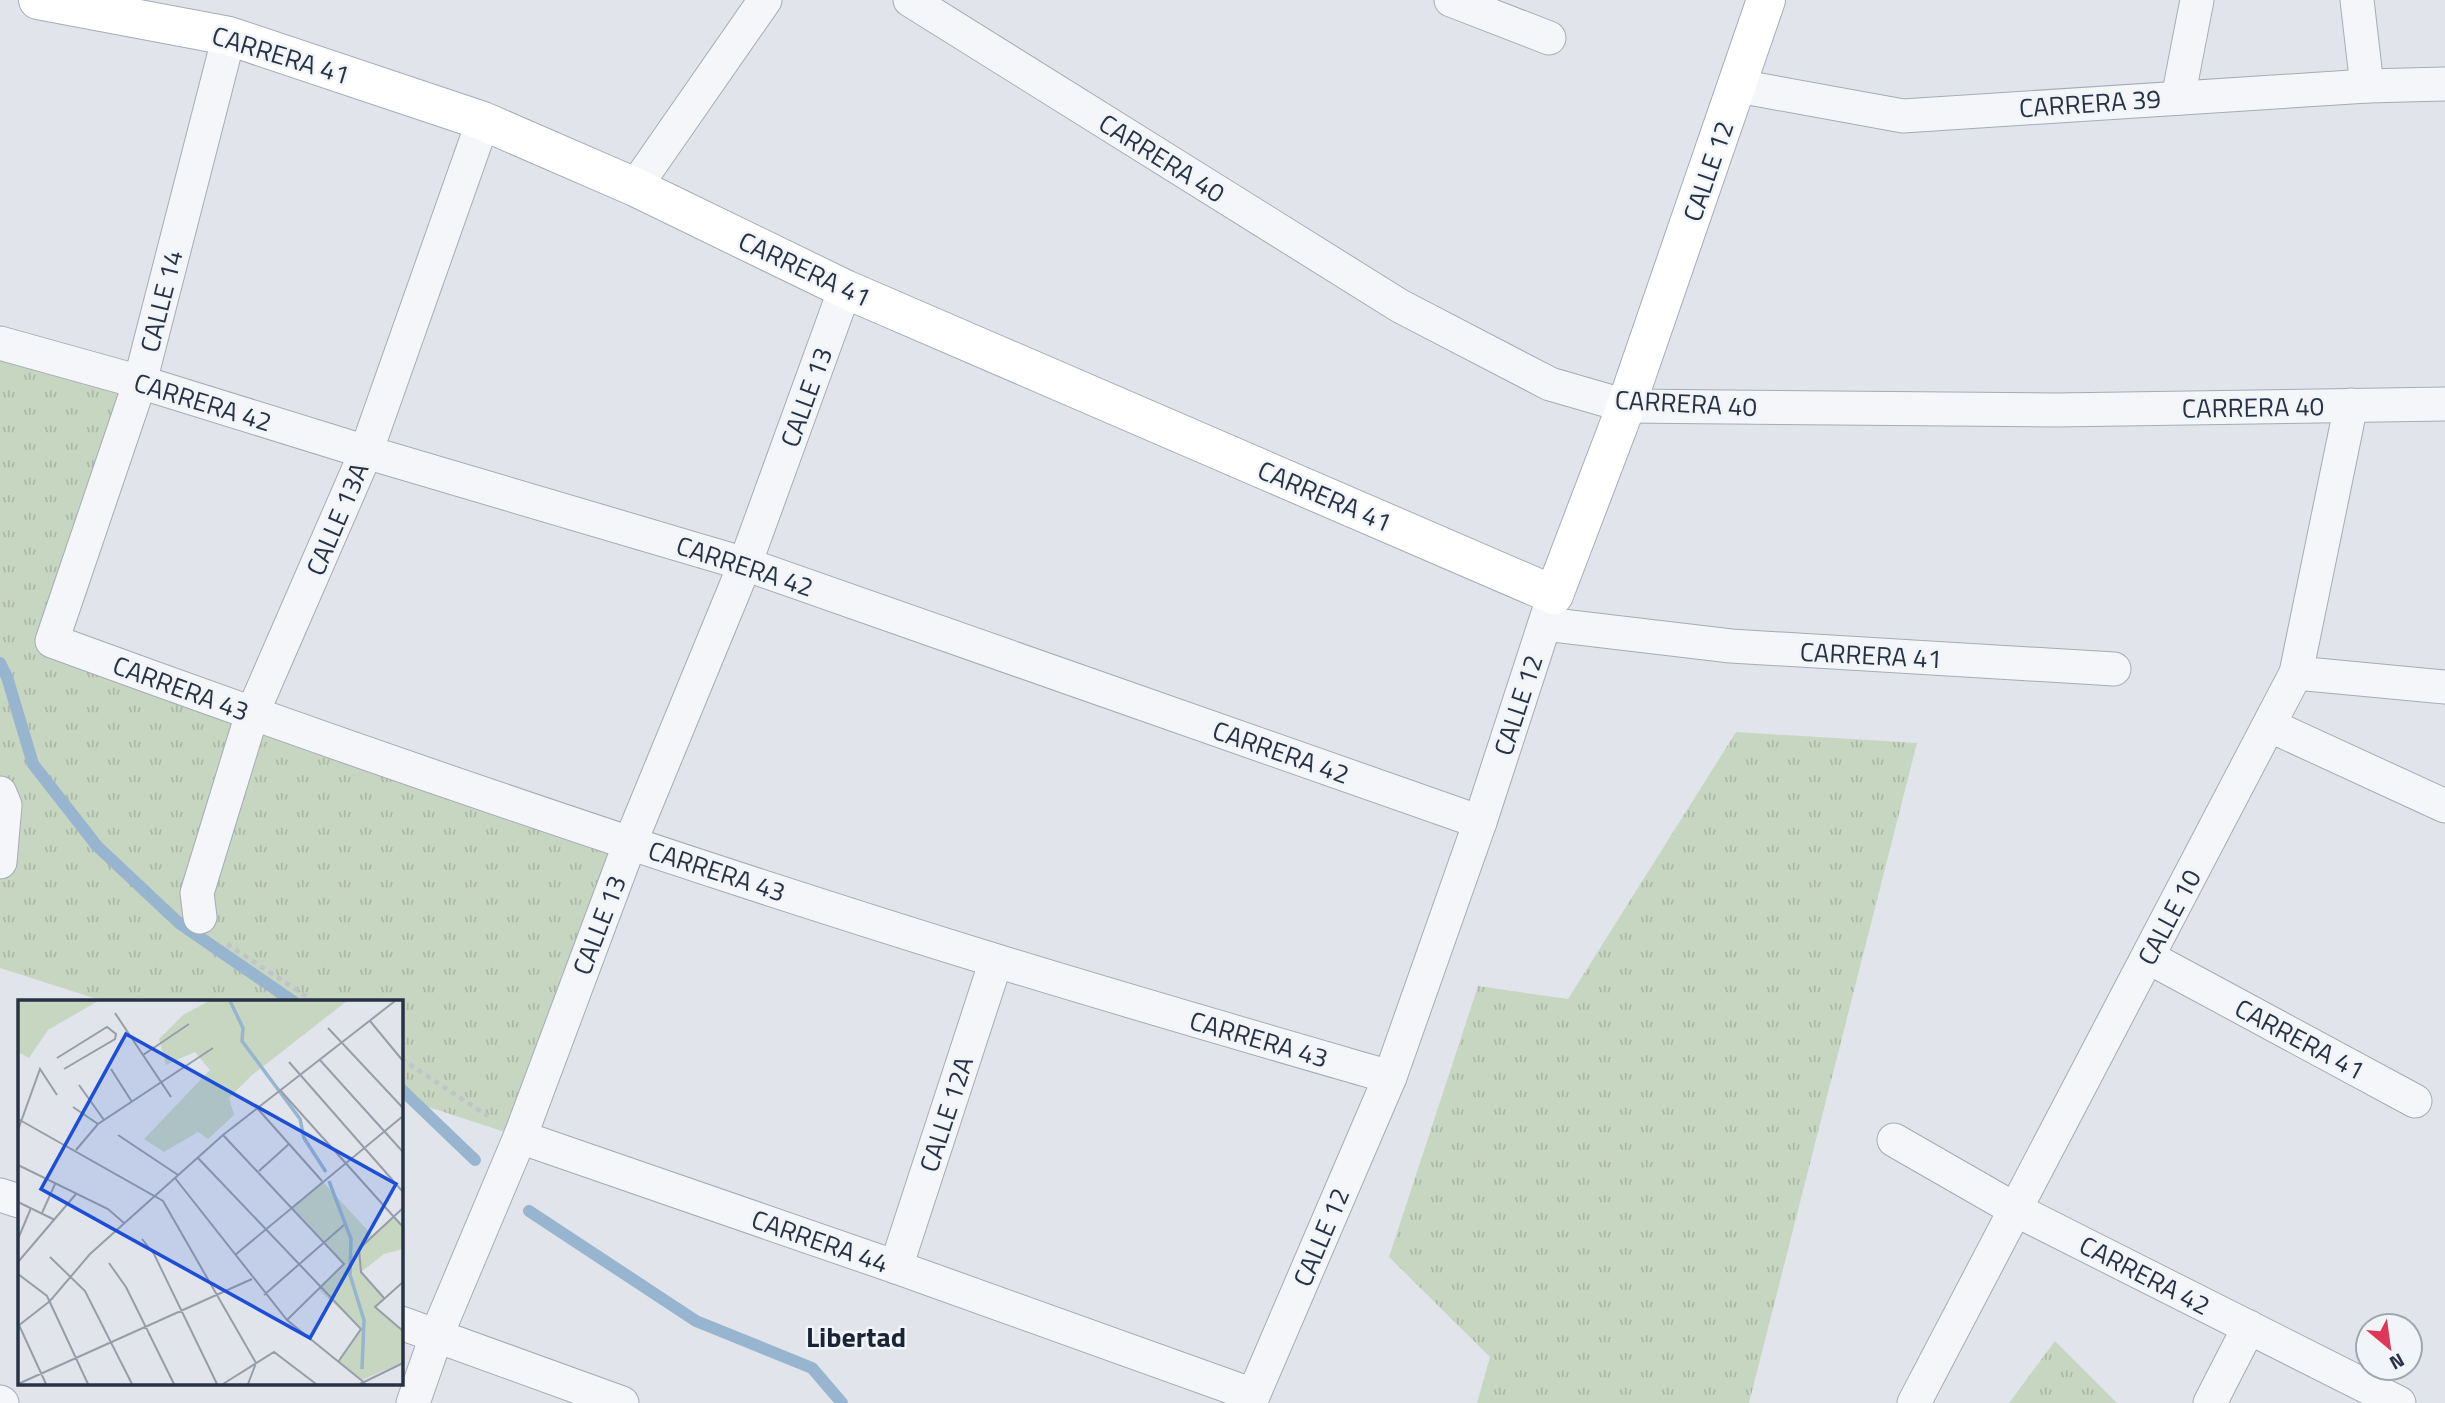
<svg xmlns="http://www.w3.org/2000/svg" width="2445" height="1403" font-family="'Titillium Web',sans-serif">
  <defs>
    <pattern id="grass-tufts" width="24" height="20" patternUnits="userSpaceOnUse" patternTransform="scale(1.75)"><rect width="24" height="20" fill="#c7d6c1"/><path d="M3 7l-1-3M5 7V3M7 7l1-3M15 17l-1-3M17 17v-4M19 17l1-3" fill="none" stroke="#abb8a7"/></pattern>
  </defs>
  <rect width="100%" height="100%" fill="#e1e5eb"/>
  <g fill="url(#grass-tufts)">
    <path d="M0,339l138,35 -86,266 578,203 -110,294 -119,-39v-96h-295l-106,-34z"/>
    <path d="M1736,732l181,11 -168,660h-272l13,-46 -101,-100 89,-271 90,13z"/>
    <path d="M2055,1341l62,62h-108z"/>
  </g>
  <g fill="none" stroke-linecap="round" stroke-linejoin="round">
    <g stroke="#98b5cf" stroke-width="12">
      <path d="M0,663l7,14 26,87 64,82 82,77 115,79"/>
      <path d="M401,1089l74,71"/>
      <path d="M529,1211l167,110 116,47 30,35"/>
    </g>
    <g stroke="#a5acb6" stroke-width="35">
      <g id="street">
        <path d="M910,0l490,306 150,78 76,22 431,4 388,-6"/>
        <path d="M1451,0l98,38"/>
        <path d="M2357,0l10,86"/>
        <path d="M229,36l-89,346 -88,259c312,114 627,222 945,320 130,40 262,78 393,116"/>
        <path d="M1738,86l165,30 464,-30 78,-2"/>
        <path d="M2178,98l19,-98"/>
        <path d="M635,187l130,-187"/>
        <path d="M0,343l140,39 226,70 379,112 735,258"/>
        <path d="M1545,624l186,22 383,23"/>
        <path d="M2296,673l149,14"/>
        <path d="M2271,726l174,80"/>
        <path d="M0,793l5,12 -5,57"/>
        <path d="M200,917l-3,-24 55,-179 114,-262 117,-331"/>
        <path d="M2148,957l267,144"/>
        <path d="M520,1137l376,130 357,128"/>
        <path d="M1894,1140l122,70 383,193"/>
        <path d="M0,1195l19,6"/>
        <path d="M896,1267l100,-306"/>
        <path d="M401,1323l221,80"/>
        <path d="M0,1402l2,1"/>
        <path d="M413,1403l24,-69 83,-197 110,-294 115,-279 100,-275"/>
        <path d="M1250,1403l140,-326 90,-255 74,-227"/>
        <path d="M1914,1403l382,-730 55,-268"/>
        <path d="M2210,1403l39,-76"/>
      </g>
    </g>
    <g stroke="#a5acb6" stroke-width="40">
      <path id="secondary" d="M38,0l191,36 254,85 152,66 210,102 709,306 72,-189 140,-406"/>
    </g>
    <g stroke="#bfc3ca" stroke-width="4.5" stroke-dasharray="5 5" stroke-linecap="butt">
      <path d="M227,944l88,58"/>
      <path d="M401,1059l87,57"/>
    </g>
    <use href="#street" stroke="#f4f6f9" stroke-width="33"/>
    <use href="#secondary" stroke="#fff" stroke-width="38"/>
  </g>
  <g text-anchor="middle" dominant-baseline="central" stroke-width="5" stroke-linejoin="round" paint-order="stroke">
    <g font-size="26" fill="#273345" stroke="#f1f4f8">
      <text transform="translate(281 55) rotate(17)">CARRERA 41</text>
      <text transform="translate(2090 103) rotate(-4)">CARRERA 39</text>
      <text transform="translate(1162 158) rotate(32)">CARRERA 40</text>
      <text transform="translate(1708 171) rotate(-71)">CALLE 12</text>
      <text transform="translate(805 269) rotate(25)">CARRERA 41</text>
      <text transform="translate(161 301) rotate(-76)">CALLE 14</text>
      <text transform="translate(806 397) rotate(-70)">CALLE 13</text>
      <text transform="translate(203 402) rotate(17)">CARRERA 42</text>
      <text transform="translate(1686 403) rotate(3)">CARRERA 40</text>
      <text transform="translate(2253 407) rotate(-1)">CARRERA 40</text>
      <text transform="translate(1325 496) rotate(23)">CARRERA 41</text>
      <text transform="translate(337 519) rotate(-67)">CALLE 13A</text>
      <text transform="translate(745 566) rotate(18)">CARRERA 42</text>
      <text transform="translate(1871 655) rotate(3)">CARRERA 41</text>
      <text transform="translate(181 688) rotate(20)">CARRERA 43</text>
      <text transform="translate(1518 705) rotate(-72)">CALLE 12</text>
      <text transform="translate(1281 752) rotate(19)">CARRERA 42</text>
      <text transform="translate(717 871) rotate(18)">CARRERA 43</text>
      <text transform="translate(2169 917) rotate(-62)">CALLE 10</text>
      <text transform="translate(599 925) rotate(-69)">CALLE 13</text>
      <text transform="translate(1259 1039) rotate(16)">CARRERA 43</text>
      <text transform="translate(2300 1039) rotate(28)">CARRERA 41</text>
      <text transform="translate(946 1114) rotate(-72)">CALLE 12A</text>
      <text transform="translate(1321 1237) rotate(-67)">CALLE 12</text>
      <text transform="translate(820 1241) rotate(19)">CARRERA 44</text>
      <text transform="translate(2145 1275) rotate(27)">CARRERA 42</text>
    </g>
    <g font-size="28" font-weight="bold" fill="#192436" stroke="#f1f4f8">
      <text x="856" y="1336">Libertad</text>
    </g>
  </g>
  <g transform="translate(18 1000)">
    <rect width="385" height="385" fill="#e1e5eb"/>
    <path d="M0,1h80l-50,29 -19,28 -11,-6zM191,1h138l-95,74 -23,23 5,17 -26,24 -10,-7 -34,20 -20,-13 66,-69 -15,-18 -29,13 -7,-26 24,-24zM304,181l50,54 21,-18 10,10v22l-19,5 -23,18 23,26 -8,9 27,24v31l-41,18 -24,-18 23,-33 -43,-40 25,-25 -51,-57z" fill="#c7d6c1"/>
    <path fill="none" stroke="#98b5cf" stroke-width="3.5" d="M212,1l13,27 -1,13 58,78 4,19 22,34M311,181l22,58 -1,36 14,45 -2,49"/>
    <path fill="none" stroke="#979ea9" stroke-width="2" d="M97,13l56,84M352,21l33,40M310,28l75,80M125,55l46,-31M39,58l50,-31 9,7 -1,5 -51,30M301,59l84,93M271,62l114,130M93,69l21,33M61,85l25,35M262,90l123,137M55,107l25,17M239,108l65,73M0,119l145,82 93,162M0,130l22,-61 17,26M100,135l60,40M205,135l121,129 -57,56M58,150l22,-26 115,-76M179,157l164,172 -23,33M0,165l90,44 16,14M241,171l30,-27M157,178l112,142 79,64M0,202l37,18M24,213l13,-29M0,239l13,-31M124,239l12,15 63,130M217,255l168,-139M32,257l35,34 47,93M0,262l58,-68M91,263l17,24 48,97M0,274l29,22 41,88M385,282l-28,25 28,24M246,295l80,-70M366,298l-23,-26 -2,-23 44,-41M1,325l27,59M0,326l32,-25 40,-47 133,-119 172,-134M0,384l234,-105M205,384l51,-32 42,32M230,384l8,-21M342,384l43,-21"/>
    <path fill="#1d4ed8" fill-opacity="0.15" stroke="#1d4ed8" stroke-width="3.5" d="M108,34l270,150 -86,154 -269,-149z"/>
    <rect width="385" height="385" fill="none" stroke="#273345" stroke-width="3.5"/>
  </g>
  <g transform="translate(2389 1347) rotate(151)"><circle r="33" fill="#f1f4f8" stroke="#a0a7b0" stroke-width="2"/>
  <path d="M0-5L12 26L0 18L-12 26Z" fill="#de3859"/>
  <text y="-10" font-size="19" font-weight="bold" text-anchor="middle" fill="#273345">N</text>
  </g>
</svg>
